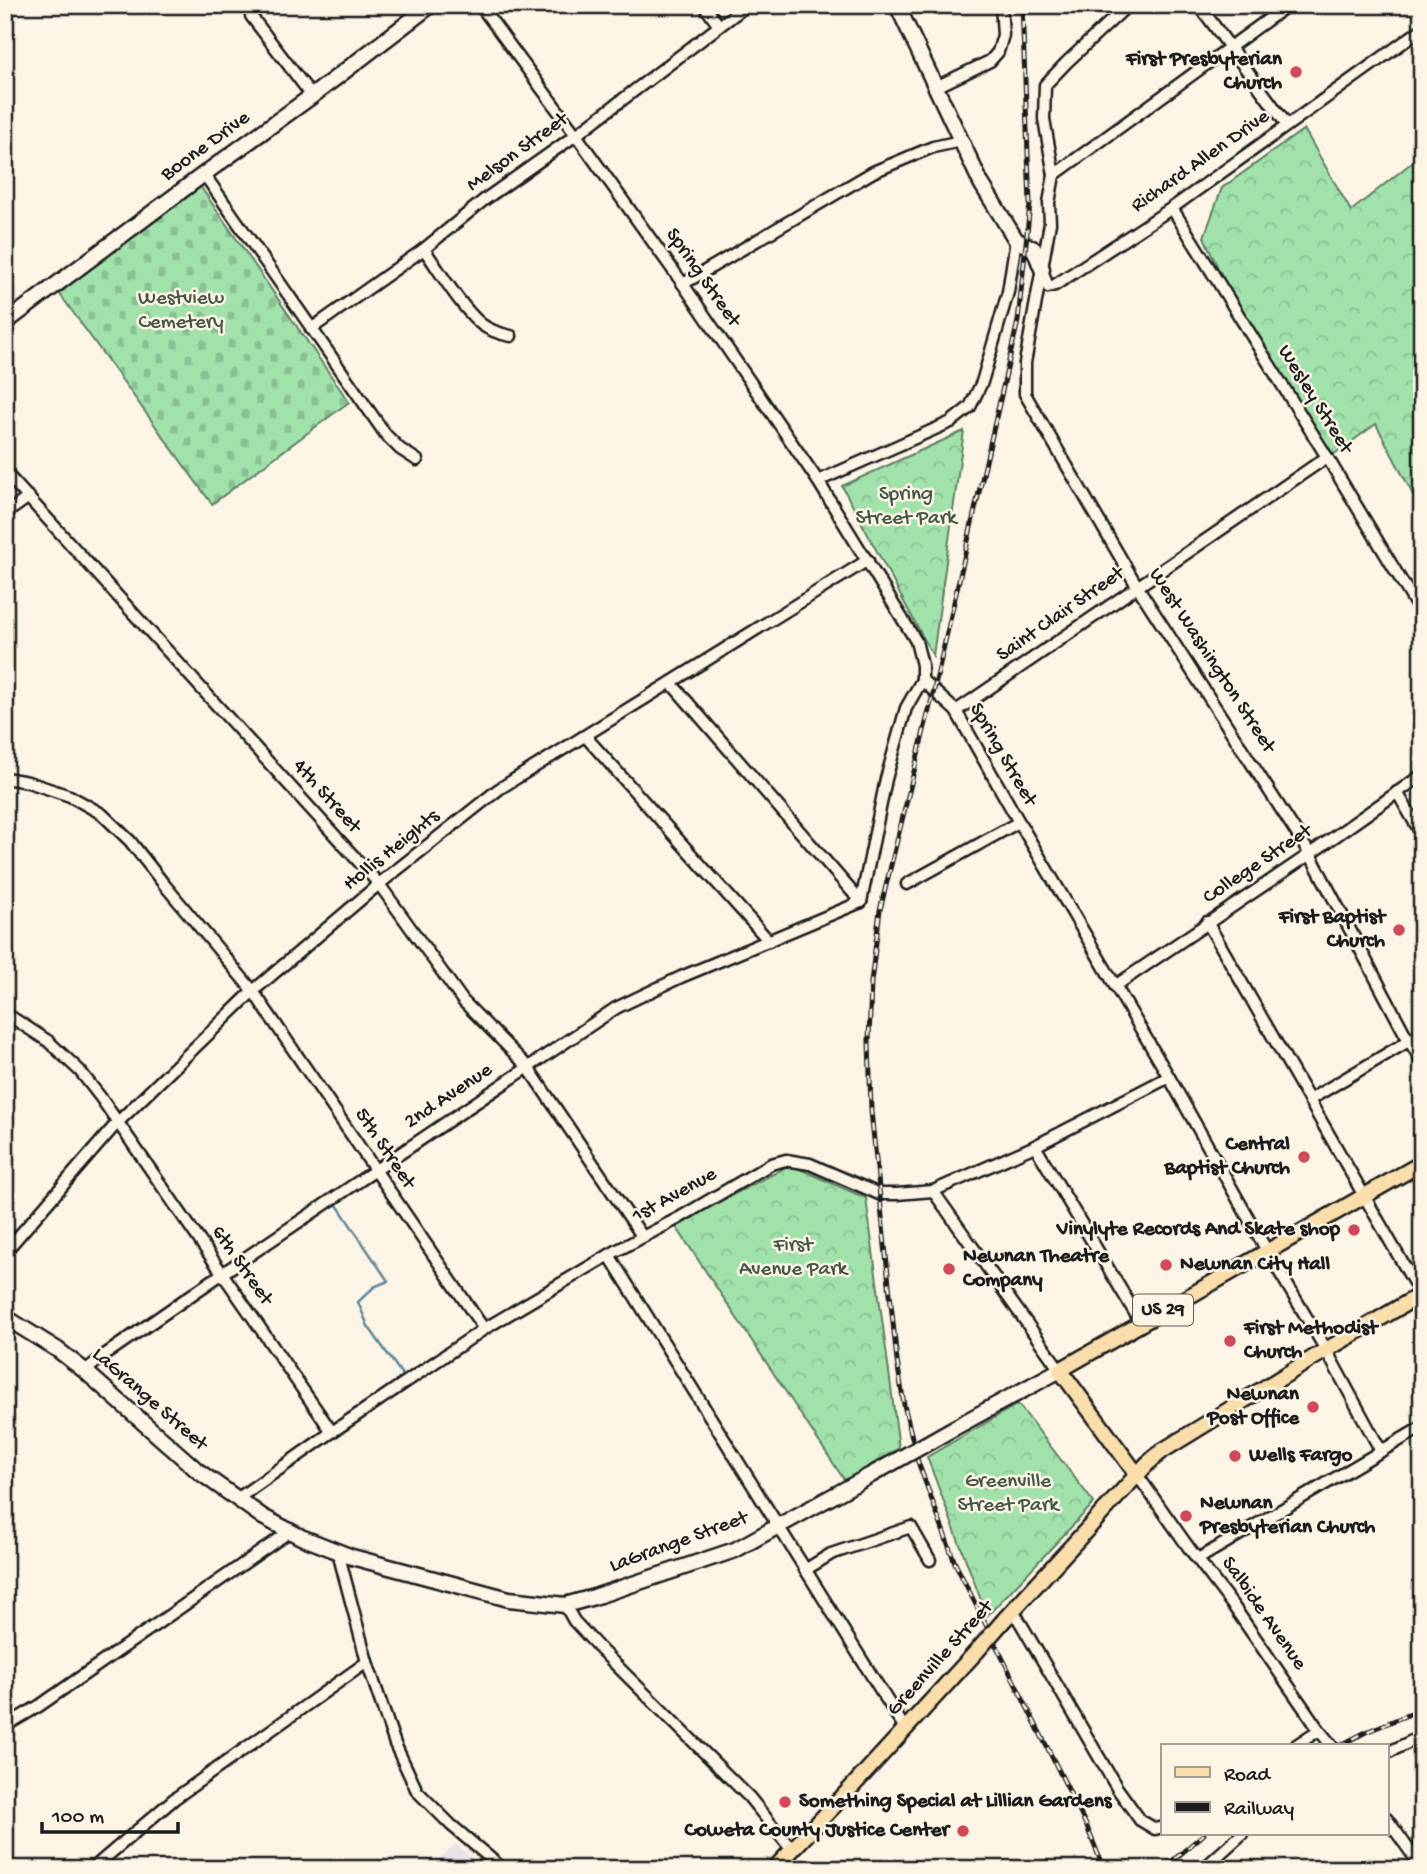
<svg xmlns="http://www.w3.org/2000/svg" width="1427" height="1874" font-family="'Gochi Hand',sans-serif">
  <defs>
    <pattern id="forest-crowns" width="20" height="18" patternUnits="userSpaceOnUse" patternTransform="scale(1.75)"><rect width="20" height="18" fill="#a1e2ab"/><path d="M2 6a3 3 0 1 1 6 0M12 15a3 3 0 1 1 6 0" fill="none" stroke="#8ac193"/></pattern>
    <pattern id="cemetery-stones" width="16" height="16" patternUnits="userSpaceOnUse" patternTransform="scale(1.75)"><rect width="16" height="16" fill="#a1e2ab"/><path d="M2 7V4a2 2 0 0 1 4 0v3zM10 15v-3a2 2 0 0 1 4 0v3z" fill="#8ac193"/></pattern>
  </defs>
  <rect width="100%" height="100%" fill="#fcf5e5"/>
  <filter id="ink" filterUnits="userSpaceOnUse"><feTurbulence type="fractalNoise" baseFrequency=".0143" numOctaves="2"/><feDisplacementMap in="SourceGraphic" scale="14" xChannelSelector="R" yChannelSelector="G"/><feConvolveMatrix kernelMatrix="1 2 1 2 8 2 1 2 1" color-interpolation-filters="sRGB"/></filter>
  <g filter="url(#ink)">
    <path fill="#e8e4e8" d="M456,1844l29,25h-59z"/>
    <g fill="url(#forest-crowns)" stroke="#5e7f64" stroke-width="2">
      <path d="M1304,129l47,82 69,-55 2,4v352l-46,-88 -50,36 -96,-165 -26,-58 18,-49z"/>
      <path d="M964,431l-31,225 -91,-170z"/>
      <path d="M790,1165l76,33 33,250 -54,33 -170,-256z"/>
      <path d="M1018,1404l76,99 -107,113 -60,-159z"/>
    </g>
    <path fill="url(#cemetery-stones)" stroke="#5e7f64" stroke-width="2" d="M200,186l149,216 -137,102 -153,-211z"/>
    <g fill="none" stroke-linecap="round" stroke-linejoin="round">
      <path stroke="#61879b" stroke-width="2.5" d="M337,1205l51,76 -14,6 -16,15 10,24 35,50"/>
      <g stroke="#1c1c1c" stroke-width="15">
        <g id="street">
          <path d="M408,5l8,10"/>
          <path d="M480,5l96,130 107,149 135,197 98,160 6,24v15l34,31 63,111 150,255 98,174 59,99 55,101"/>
          <path d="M704,5l15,21"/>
          <path d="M1128,5l-61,57 -22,23 -1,34 10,56 -5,28 1,20 -25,140v31l112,192 173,268 94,178 18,30"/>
          <path d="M1199,5l88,120"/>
          <path d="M251,16l61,80"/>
          <path d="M936,87l54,-26 8,-9 5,-17 -2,-30"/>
          <path d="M204,174l182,261 14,14 17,11"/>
          <path d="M1054,175l234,-170"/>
          <path d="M1172,208l155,249 95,158"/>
          <path d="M424,249c16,23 37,58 57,75 9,7 20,10 30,12"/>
          <path d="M1043,272l5,15 7,-2 117,-77 250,-179"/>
          <path d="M683,284l190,-112 60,-25 28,-6"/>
          <path d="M311,329l113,-80 60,-49 92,-65 171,-130"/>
          <path d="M5,472l374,412 84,117 64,65 115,170"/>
          <path d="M818,481l133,-59 19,-15 12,-25 26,-90 8,-52"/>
          <path d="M5,514l24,-17"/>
          <path d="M671,683l190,219"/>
          <path d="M956,711l371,-254"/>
          <path d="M586,737l183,204"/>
          <path d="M5,778l23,4 42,14 32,18 28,27 33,42 90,108 231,338"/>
          <path d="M1397,792l25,43"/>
          <path d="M907,884l112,-62"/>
          <path d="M861,902l25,-123 20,-71 16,-28"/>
          <path d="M1207,922l214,373"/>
          <path d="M1115,986l195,-132 112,-79"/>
          <path d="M5,1013l43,28 32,30 21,27 231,334"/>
          <path d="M1309,1100l113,-67"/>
          <path d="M1035,1146l106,177"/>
          <path d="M933,1191l127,179"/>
          <path d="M5,1252l112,-129 136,-132 126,-107 120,-95 369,-229"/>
          <path d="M609,1255l296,474"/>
          <path d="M85,1371l21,-17 117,-81 393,-265 65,-31 180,-75"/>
          <path d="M1138,1476l51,72 45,59 85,123 13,16"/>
          <path d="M237,1499l95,-67 152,-103 132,-78 63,-33 92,-54 15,-4 24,4 69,30h18l36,-3 102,-45 134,-69"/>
          <path d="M342,1554l-2,6 27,102 28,82 22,47 34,34 52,44"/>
          <path d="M1198,1559l224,-132"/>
          <path d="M805,1570l26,-16 80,-27 19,33"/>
          <path d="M565,1605l9,16 27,29 148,147 43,53"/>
          <path d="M1013,1610l104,178 23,32 15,9 8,-2"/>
          <path d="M5,1726l34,-20 250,-174"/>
          <path d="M1295,1746l24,-16"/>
          <path d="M1387,1753l35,-17"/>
          <path d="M1387,1819l35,49"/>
          <path d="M92,1869l82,-70 193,-137"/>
          <path d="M1203,1869l39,-35"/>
        </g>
      </g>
      <g stroke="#1c1c1c" stroke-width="19">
        <g id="secondary">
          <path d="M897,5l84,178 35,57 18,9 8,20"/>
          <path d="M5,323l199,-149 108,-78 119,-91"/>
          <path d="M5,1317l53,33 27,21 113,100 65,46 38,20 51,20 157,42 56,6 29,-8 141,-47 136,-75"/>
          <path d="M954,1428l106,-58"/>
        </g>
      </g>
      <g stroke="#1c1c1c" stroke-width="19">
        <g id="primary">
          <path d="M1138,1476l-78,-106 362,-207"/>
          <path d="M1004,1620l143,-156 15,-13 164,-101 96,-56"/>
          <path d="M774,1869l75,-79 128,-139"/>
        </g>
      </g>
      <use href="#street" stroke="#fcf5e5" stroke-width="10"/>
      <use href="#secondary" stroke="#fcf5e5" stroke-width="14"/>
      <use href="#primary" stroke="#f9deab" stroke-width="14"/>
      <g stroke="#1c1c1c" stroke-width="5">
        <g id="rail">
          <path d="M1022,5l8,199 -12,117 -84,369 -54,220 -9,72 -2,59 2,70 26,250 7,44 14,57 37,101 132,264 17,42"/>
          <path d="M1339,1746l27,-14 56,-23"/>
          <path d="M1163,1869l41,-35"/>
        </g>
      </g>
      <use href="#rail" stroke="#fcf5e5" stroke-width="2.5" stroke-dasharray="8" stroke-linecap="butt"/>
      <g stroke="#1c1c1c" stroke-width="19" stroke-linecap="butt">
        <path id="secondary-bridge" d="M871,1475l83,-47"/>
      </g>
      <g stroke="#1c1c1c" stroke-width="19" stroke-linecap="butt">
        <path id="primary-bridge" d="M977,1651l27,-31"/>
      </g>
      <use href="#secondary-bridge" stroke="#fcf5e5" stroke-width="14"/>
      <use href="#primary-bridge" stroke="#f9deab" stroke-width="14"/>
    </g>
  </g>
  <g fill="#d1495b" stroke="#fcf5e5" stroke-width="2.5">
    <circle cx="1296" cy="72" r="7"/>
    <circle cx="1399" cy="930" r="7"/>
    <circle cx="1304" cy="1157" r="7"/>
    <circle cx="1354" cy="1230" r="7"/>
    <circle cx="1166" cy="1265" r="7"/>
    <circle cx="949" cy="1269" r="7"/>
    <circle cx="1230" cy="1341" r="7"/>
    <circle cx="1313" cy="1407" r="7"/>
    <circle cx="1235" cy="1456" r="7"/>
    <circle cx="1186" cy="1516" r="7"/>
    <circle cx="785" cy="1802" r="7"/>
    <circle cx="963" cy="1831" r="7"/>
  </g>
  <g text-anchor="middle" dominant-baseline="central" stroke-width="5" stroke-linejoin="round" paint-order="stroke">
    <rect fill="#fcf5e5" stroke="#5f5d58" stroke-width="2" x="1133" y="1294.5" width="60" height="31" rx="5"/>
    <g font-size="19" font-weight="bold" fill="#1c1c1c">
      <text x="1163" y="1310">US 29</text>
    </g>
    <g font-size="21" font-weight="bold" fill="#1c1c1c" stroke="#fcf5e5" text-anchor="end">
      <text x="1282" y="60">First Presbyterian<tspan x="1282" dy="24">Church</tspan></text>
      <text x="1385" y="918">First Baptist<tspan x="1385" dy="24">Church</tspan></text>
      <text x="1290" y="1145">Central<tspan x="1290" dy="24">Baptist Church</tspan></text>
      <text x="1340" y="1230">Vinylyte Records And Skate shop</text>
      <text x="963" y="1257" text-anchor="start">Newnan Theatre<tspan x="963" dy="24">Company</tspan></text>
      <text x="1180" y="1265" text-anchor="start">Newnan City Hall</text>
      <text x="1244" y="1329" text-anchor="start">First Methodist<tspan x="1244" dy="24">Church</tspan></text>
      <text x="1299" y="1395">Newnan<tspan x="1299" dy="24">Post Office</tspan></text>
      <text x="1249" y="1456" text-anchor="start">Wells Fargo</text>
      <text x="1200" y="1504" text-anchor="start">Newnan<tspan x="1200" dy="24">Presbyterian Church</tspan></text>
      <text x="799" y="1802" text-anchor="start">Something Special at Lillian Gardens</text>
      <text x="949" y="1831">Coweta County Justice Center</text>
    </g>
    <g font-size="21" fill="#1c1c1c" stroke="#fcf5e5">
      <text transform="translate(206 147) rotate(-36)">Boone Drive</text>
      <text transform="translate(518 153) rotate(-36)">Melson Street</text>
      <text transform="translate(1201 162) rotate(-35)">Richard Allen Drive</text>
      <text transform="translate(702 278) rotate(55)">Spring Street</text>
      <text transform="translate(1314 400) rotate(58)">Wesley Street</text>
      <text transform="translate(1061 615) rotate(-35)">Saint Clair Street</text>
      <text transform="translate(1211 661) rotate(57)">West Washington Street</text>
      <text transform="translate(1002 755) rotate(60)">Spring Street</text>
      <text transform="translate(326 797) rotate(48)">4th Street</text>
      <text transform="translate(392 851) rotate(-39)">Hollis Heights</text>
      <text transform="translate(1258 865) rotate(-34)">College Street</text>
      <text transform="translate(449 1097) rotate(-34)">2nd Avenue</text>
      <text transform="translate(384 1149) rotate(56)">5th Street</text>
      <text transform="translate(675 1196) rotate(-29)">1st Avenue</text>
      <text transform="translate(241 1266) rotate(55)">6th Street</text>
      <text transform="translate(149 1400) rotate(41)">LaGrange Street</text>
      <text transform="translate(679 1543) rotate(-20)">LaGrange Street</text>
      <text transform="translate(1263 1614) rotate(55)">Salbide Avenue</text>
      <text transform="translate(941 1659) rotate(-48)">Greenville Street</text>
    </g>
    <g font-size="21" fill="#445747" stroke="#fcf5e5">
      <text x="181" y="299">Westview<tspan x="181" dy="24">Cemetery</tspan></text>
      <text x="906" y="495">Spring<tspan x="906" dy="24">Street Park</tspan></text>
      <text x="793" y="1246">First<tspan x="793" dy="24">Avenue Park</tspan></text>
      <text x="1008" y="1482">Greenville<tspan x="1008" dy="24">Street Park</tspan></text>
    </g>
  </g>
  <rect width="1427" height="1874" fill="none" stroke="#fcf5e5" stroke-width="28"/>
  <rect x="14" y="14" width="1399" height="1846" fill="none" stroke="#1c1c1c" stroke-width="2.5" filter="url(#ink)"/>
  <rect x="1161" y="1744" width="228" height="91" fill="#fcf5e5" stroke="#a29e95" stroke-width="2"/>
  <rect x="1175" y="1767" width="35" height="10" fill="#f9deab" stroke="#a29e95" stroke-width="2"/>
  <text x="1224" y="1780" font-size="21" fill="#1c1c1c">Road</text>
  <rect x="1175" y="1802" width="35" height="10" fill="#1c1c1c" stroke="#a29e95" stroke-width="2"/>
  <text x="1224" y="1814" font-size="21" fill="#1c1c1c">Railway</text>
  <path d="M42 1822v10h136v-10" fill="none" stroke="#1c1c1c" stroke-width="3.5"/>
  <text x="52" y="1822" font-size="21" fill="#1c1c1c" stroke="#fcf5e5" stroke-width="5" paint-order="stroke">100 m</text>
</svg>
